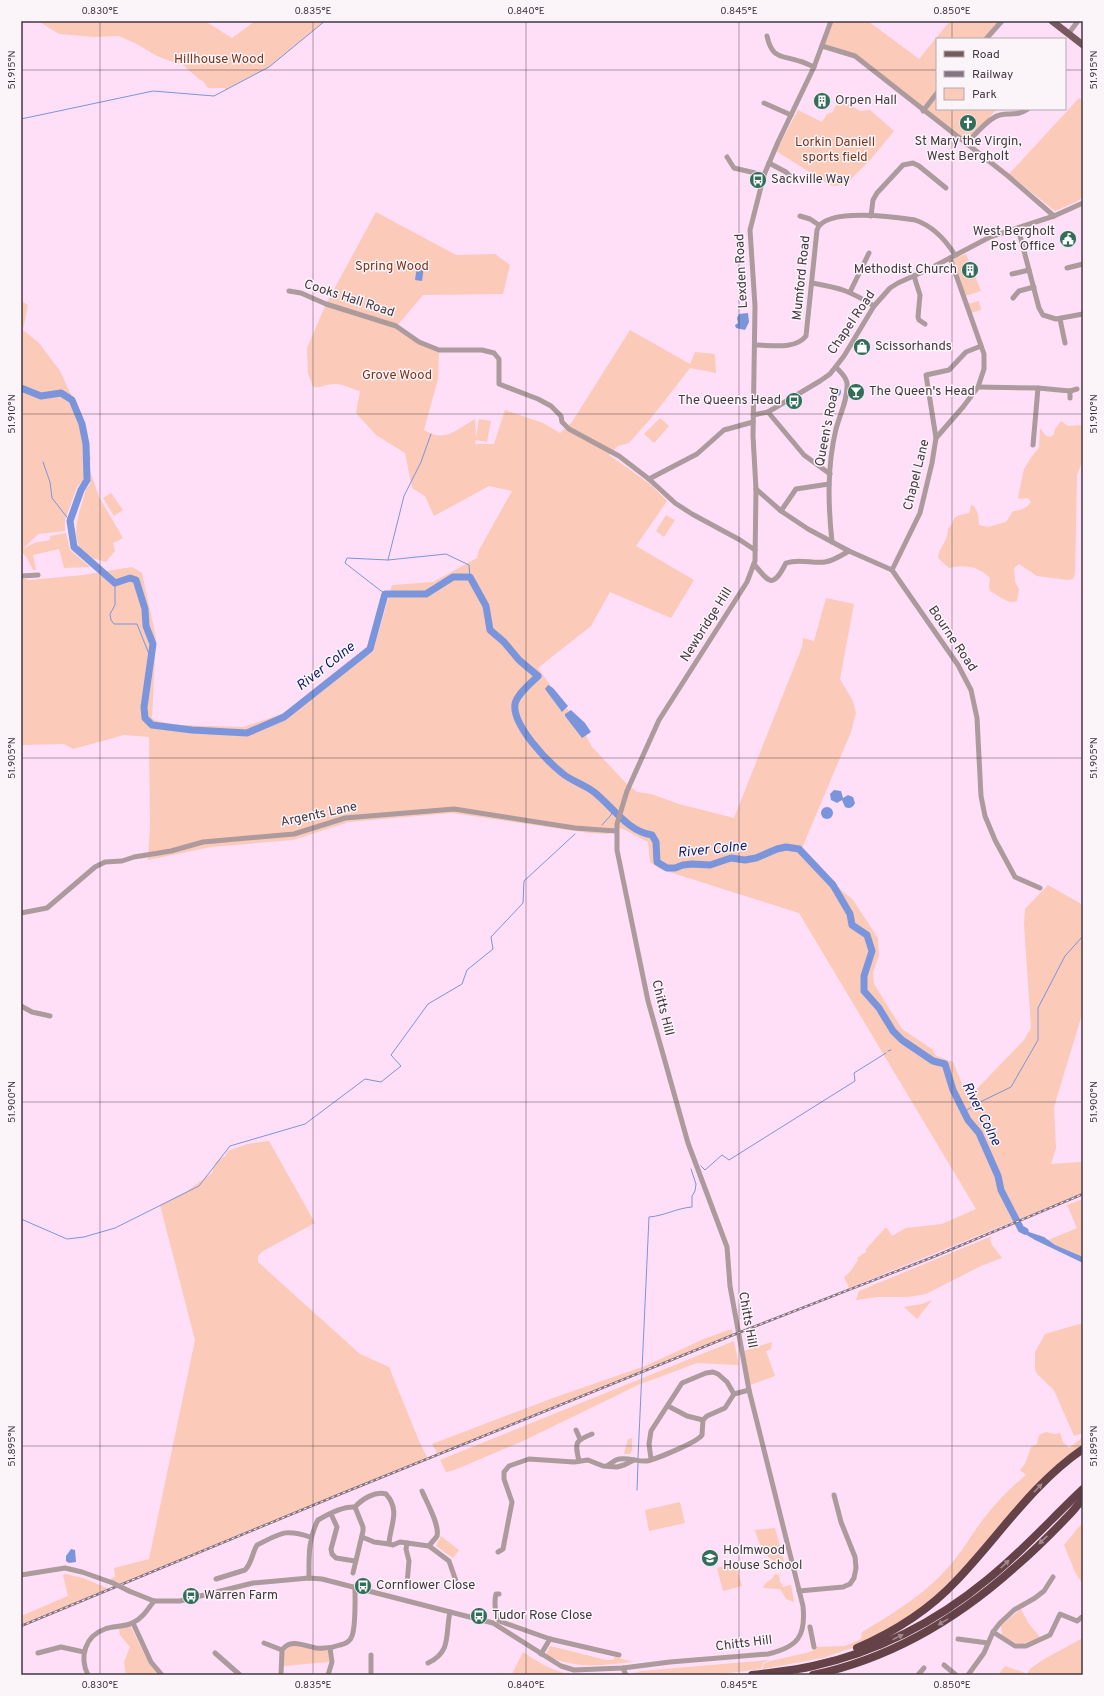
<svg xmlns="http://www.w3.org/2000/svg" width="1104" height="1696" font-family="Overpass,sans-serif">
  <rect width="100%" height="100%" fill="#ffdff7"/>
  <g fill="#fbcab9">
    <path d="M38,21h167l27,17 23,-17h70l-56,46 -44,23v-2h-17l-5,-7 -3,-1 -19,-17 -3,1 -21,-8 -20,-12 -18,-8 -25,1 -35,-3z"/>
    <path d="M832,21h36l51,38 31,-38h51l-17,18h-47v53l-15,16 -68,-54 -30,-8z"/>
    <path d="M937,96v13h60l-31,33 -41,-32z"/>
    <path d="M1079,98l4,3v96l-7,5 -21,9 -46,-37z"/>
    <path d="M842,100l18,11 10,-1 24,21 -23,28 -26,26 -13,1 -56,-35 22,-41 24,12 5,-8h1l2,-2 2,1 6,-11z"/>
    <path d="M376,212l80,43 39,-1 15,11 -7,29 -80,1 -26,31 22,16 20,8 -1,29 -14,51c21,13 32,0 51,-11l1,19 3,-19 12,2 -4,21 -11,-2 -1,4h19l11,-34 38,13 17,10 12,-11 58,-92 60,34 5,-12 20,2 1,19 -26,-5 -38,49 -23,26 -11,3 -9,9 41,29 17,17 -31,45 58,34 -23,38 -61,-26 -19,34 -53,42 46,64 8,15 34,36 11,9 14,2 28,10 55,14 68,-171 1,-9 11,3 12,-43 28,6 -14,75 13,22 3,12 -5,19 -49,116 37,40 14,12 25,38 1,18 -6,16 1,12 28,45 30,20 4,7 17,6 15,36 56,-58 7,-12 -7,-104 1,-15 23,-24 35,20v106l-29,96 2,41 -5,16 29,-2 3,-1v32l-234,95 -5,-11 6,-5 8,-12 -1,-2 9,-6v-3l19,-21h2l5,8 14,-8 36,-4 34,-15 -177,-296 -139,-44 -10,-7 -2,-20 -27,-14 -13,6 -19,-1 -137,-20 -103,9 -56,18 -82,7 -63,13 2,-34 -1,-89 -25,-2 -51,14 -9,-5 -43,1v-167l9,2 53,-5 49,-8 10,6 14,65 -4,80 4,3 22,4 66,2 40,-14 89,-61 19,-67 41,-3 44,-24 2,-8 33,-59 -23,-5 -55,30 -9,-20 -13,-8 -7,-35 -29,-18 -20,-22 4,-22c-8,-2 -17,-7 -25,-7 -8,0 -14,4 -22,3l-5,-14 -1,-25 19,-44z"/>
    <path d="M966,254l15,37 -16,5 -14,-37z"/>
    <path d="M21,301l7,4 -5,25 16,13 21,28 21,45 10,43 -5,8 -2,12 -7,8 -12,33v11l-27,3 -15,15 11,-6 16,-3v-4l16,-3 4,17 20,17 -26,1 -5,-19 -26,6 3,15h-3l-6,-12 -6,-7z"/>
    <path d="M979,301l2,9 -10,3 -3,-9z"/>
    <path d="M660,418l9,8 -15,17 -10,-9z"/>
    <path d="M1061,421l7,5 15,-1v35l-6,15 -2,99 -2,5 -6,1 -30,-4 -18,-12 -5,4 1,14 4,7 -2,12c-10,4 -18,-6 -27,-10l-1,-4 1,-9c-11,-12 -26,-14 -41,-10l-11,-10c1,-11 9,-14 10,-29 10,-10 -1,-12 21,-16l2,-8 3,1 4,8 1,11 9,2 18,-5 7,-11c6,0 14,-3 18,-9l-2,-3 -3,-1 -7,1 -1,-2 6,-28 8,-13 7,-8 1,-20 5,7 5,2 4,-3 1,-5z"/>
    <path d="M90,471l9,26 24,41 -10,5 2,8 -9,11c-5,-2 -11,-2 -15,-5 -27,-13 -10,-47 -5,-68l4,-5z"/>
    <path d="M111,493l12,17 -9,6 -11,-18z"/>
    <path d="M666,515l9,5 -11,17 -8,-6z"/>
    <path d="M269,1141l46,82 -52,28 -5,5v6l102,92 29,13 30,74 9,18 -236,96v-2l-2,1v2l-68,28 -12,-5 5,-2 -1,-9 35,-9 46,-219 -35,-135 27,-14 25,-18 4,-11 9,-6 3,-5 19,-7z"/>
    <path d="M1083,1199v61l-37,-19 31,-13 -9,-21 -3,-1z"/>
    <path d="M992,1236l-2,3 2,6 10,13 -21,8 -55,28 -18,3h-30l-22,3 3,-9z"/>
    <path d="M932,1300l-15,19 -13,-12 18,-3z"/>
    <path d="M1083,1323v110l-9,3 -20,-46 -16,-15 -3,-5v-18l10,-18z"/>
    <path d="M732,1329l1,6 -295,120 -6,-11 121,-46 92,-32 61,-28z"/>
    <path d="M734,1341l5,24 -42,-2 -59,22 -115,56 -71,30 -6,1 -6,-12z"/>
    <path d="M772,1342l-1,7 -5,2 9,25 -25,9 -6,-34z"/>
    <path d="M1046,1432l9,2 5,-1 3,9 6,6 14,-11v12l-10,6 -150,154 -65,37 -36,12 -59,11v-4l3,-3 44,-10 4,-2 1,-3 30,-1 16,-7 1,-7c32,-19 65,-39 89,-68 13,-15 22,-32 34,-47 12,-16 26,-30 41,-42l-6,-5 5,-6 6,-17 6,-3 2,-9z"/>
    <path d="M632,1438v12l-2,4h-6l4,-15z"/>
    <path d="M680,1502l5,21 -36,8 -4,-21z"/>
    <path d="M1083,1522v63l-8,-13 -11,-27z"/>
    <path d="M775,1528l10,37c-17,0 -27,-22 -30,-35z"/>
    <path d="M441,1536l18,14 -6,8 -17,-12z"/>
    <path d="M735,1563l7,23 -19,5 -6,-23z"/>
    <path d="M65,1574l18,4 26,11 -88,35v-8l47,-20 -5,-21z"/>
    <path d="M775,1574l4,1 1,7 3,3h-1v2l9,-2 3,17 -8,-3 -6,-10 -17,-1c2,-7 9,-7 12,-14z"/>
    <path d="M1021,1609l8,15 11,13c-18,9 -21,9 -38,-2l-1,-10z"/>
    <path d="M130,1625l18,37 13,13h-35l-2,-13 6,-15 -10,-12 -1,-7z"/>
    <path d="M1083,1638v37h-57l5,-7 15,-10z"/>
    <path d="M297,1645l31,6 2,6 -1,5 -46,4c1,-13 -1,-18 14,-21z"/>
    <path d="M550,1646l56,14h7l2,-3 18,5c-32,3 -57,8 -87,-7z"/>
    <path d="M523,1652c16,11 30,19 49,23h-78v-2l18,1z"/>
    <path d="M769,1660l-6,3 -2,6 -47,6 -83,-1 10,-3z"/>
    <path d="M1005,1666l20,7 -1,2h-26z"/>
  </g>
  <g fill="#7a95db">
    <path d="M417,266l7,1 -2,14 -7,-1z"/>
    <path d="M748,313l1,9 -4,8 -9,-2 -1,-3 3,-2 -1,-5 2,-4z"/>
    <circle cx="836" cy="392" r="5"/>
    <path d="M548,685l5,3 15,18 -6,6 -17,-23z"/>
    <path d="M571,710l14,13 6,9 -9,6 -17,-22v-2z"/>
    <path d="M834,790l7,1 2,7 5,-3 5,2 2,6c-2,5 -6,6 -10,4l-3,-7 -5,3 -6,-3 -1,-6z"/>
    <circle cx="827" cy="813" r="6"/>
    <path d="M1020,1224l9,8 15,5 11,8 28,12v6l-48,-23 -15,-9 -4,-5z"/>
    <path d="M71,1549l4,1 1,12 -7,1 -3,-2v-5z"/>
  </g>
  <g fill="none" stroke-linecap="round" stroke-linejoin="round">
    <g stroke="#7a95db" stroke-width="1">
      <path d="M21,119l132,-28 61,5 55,-29 56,-46"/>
      <path d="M43,462l7,20 2,16 18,23"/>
      <path d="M388,560l16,-64 17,-34 10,-28"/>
      <path d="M115,583v22l-5,9 1,6 3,4h23l14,35"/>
      <path d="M385,594l-40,-31 2,-5 41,2 58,-6 23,11 1,12"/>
      <path d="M602,825l9,-10 2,-5"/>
      <path d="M888,1051l3,-1"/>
      <path d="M964,1112l12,-8 35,-17 27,-47v-32l27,-52 18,-20"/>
      <path d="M701,1166l4,4 17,-15 7,5 126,-79 -1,-8 32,-20"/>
      <path d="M21,1219l46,20 17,-2 31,-9 84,-42 31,-40 75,-22 60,-45 16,3 20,-16 -10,-11 37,-51 34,-20 5,-14 26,-21 -2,-12 32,-34 1,-22 51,-47"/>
      <path d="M638,1458l11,-241c15,-1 28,-9 43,-10v-11l3,-5 1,-7 -5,-15"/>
      <path d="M637,1490l1,-27"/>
    </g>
    <path stroke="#7a95db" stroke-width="7" d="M21,388l20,8 20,-3 11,7 10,24 4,20 1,36 -6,10 -11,31 4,26 41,36 15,-5 6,2 9,29 1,17 7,18 -9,63 1,11 7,7 40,5 55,3 37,-16 86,-68 15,-55h41l27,-17h17l16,29 4,24 14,12 15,18 19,16c-7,7 -21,18 -23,28 -3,21 32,57 47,69 9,8 22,11 32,19 18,14 33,39 58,43l4,7 1,20 10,6h8l8,-3 9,-1 18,1 21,-7 14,2 11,-2 21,-9 9,-2 13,2 34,36 17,29 2,11 15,10 5,16 -8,25v15l15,17 14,23 9,9 31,21 12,3 8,26 15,30 11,13 19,43 3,14 20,39 4,2"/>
    <g stroke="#ac9a9d" stroke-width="5">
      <path d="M1069,33l9,-12"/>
      <path d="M767,36c5,23 14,19 32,25 5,1 10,4 15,6"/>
      <path d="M986,39l16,-18"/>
      <path d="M822,46l33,10 153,120 46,40"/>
      <path d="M764,103l27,12"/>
      <path d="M923,111l14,-18"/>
      <path d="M966,144c8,-8 23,-27 34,-29 10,-2 18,1 28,-6"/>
      <path d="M727,157l7,11 30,7"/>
      <path d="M769,163l17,9 7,7"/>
      <path d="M800,216l10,3 9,6"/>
      <path d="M871,216l2,-16 4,-7 26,-28 10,-2 6,3 27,22"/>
      <path d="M1018,228l21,80 4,7 13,4 27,-5"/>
      <path d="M1067,268l16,-4"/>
      <path d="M1012,274l17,-4"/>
      <path d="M914,276l6,19 -2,22 1,3 6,4"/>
      <path d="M812,283c29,5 38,8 62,23"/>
      <path d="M289,291l12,2 25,11 70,22 23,16 20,8h43l12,3 5,6v25l39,15 13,7 10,10 1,6 7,7 50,27 30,23 26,24 17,11 48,26 15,10"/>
      <path d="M850,292l19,-39"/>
      <path d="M1013,298l6,-7 15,-4"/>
      <path d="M1060,319l5,24"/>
      <path d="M755,345c16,0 40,5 51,-9l11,-106c7,-23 79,-13 98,-10 18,6 30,19 40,35"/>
      <path d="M978,387l60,1 32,3 7,-2"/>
      <path d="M1070,391v7"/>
      <path d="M768,412l36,43 26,19"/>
      <path d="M753,415l15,-3 52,-31 10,-7 14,-18 30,-50 16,-18 8,-5 31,-14 61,-32 64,-21 29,-13"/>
      <path d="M936,438l-10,-63 23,-5 17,-18 15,-6"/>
      <path d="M1033,445l5,-57"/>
      <path d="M649,479l48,-25 27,-24 29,-8"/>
      <path d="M756,489l25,22 27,18 41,22 43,19 9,13 57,82 13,25 6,28 4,78 4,20 10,24 20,37 25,11"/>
      <path d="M781,511l15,-22 33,-5"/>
      <path d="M832,542c-4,-38 -5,-75 4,-113 4,-15 12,-30 11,-45 0,-7 -7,-12 -11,-17"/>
      <path d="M754,564c16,20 19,24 32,-1 14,-5 26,1 39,-1 8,-1 17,-7 24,-11"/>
      <path d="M892,570l28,-57 12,-50 4,-25 27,-31 15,-20 6,-18v-15l-34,-96"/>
      <path d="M21,576l17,-1"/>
      <path d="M21,913l26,-5 48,-41 10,-5 17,-1 12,-4 37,-6 32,-9 91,-8 51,-16 109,-9 121,19 41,3"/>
      <path d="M21,1006l11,6 18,4"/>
      <path d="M668,1406l19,10 16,4"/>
      <path d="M576,1430l4,9"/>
      <path d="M651,1459l-2,-15 2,-13 31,-48 24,-10 7,-1 5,2 9,8 7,12"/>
      <path d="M579,1461c-4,-18 -5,-20 13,-27"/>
      <path d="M608,1465c3,-1 6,-4 8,-5 9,-4 21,2 31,1 9,-2 51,-19 55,-26l1,-15 4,-4 18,-8 9,-14 15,-4"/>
      <path d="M422,1491c4,10 18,34 15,45 -2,3 -6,7 -8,10"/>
      <path d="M355,1507c7,-8 20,-16 31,-13 15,17 4,31 3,50"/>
      <path d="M331,1514l6,13 -6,22 1,5 4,4 19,3"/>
      <path d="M362,1537l12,5 15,2 4,1 7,-3 29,4 20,15 7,20"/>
      <path d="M498,1552l5,-3 9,-47 -8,-23v-7l5,-6 20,-7 45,3 14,-2 15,6 14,1 7,-2 10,-5"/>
      <path d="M21,1575l44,-7 17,4 31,11"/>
      <path d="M309,1578c0,-21 -1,-39 9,-58 10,-6 25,-14 37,-13l8,20v4l-10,42"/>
      <path d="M216,1579l29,-9c7,-7 7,-17 12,-25 23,-11 27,-17 53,-8"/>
      <path d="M407,1584l2,-23 -3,-12 1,-6"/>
      <path d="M129,1591l25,10h26l73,-18 56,-5 13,1 171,44 68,43 13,4 49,-2 47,-6 98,-8c30,-7 38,-18 35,-48l-54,-216 -19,-104 -3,-39 -39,-104 -40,-142 -31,-151v-26l10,-33 32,-71 88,-138 8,-21 1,-72 -3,-53 2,-130 -5,-76 14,-55 14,-33 36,-75 17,-46"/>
      <path d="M799,1591l44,-4 7,-3 4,-6 2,-10 -1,-11 -14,-35 -7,-27"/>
      <path d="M499,1594h-3c-2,7 -1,20 3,27l51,18 69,16"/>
      <path d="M133,1623l18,39 11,13"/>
      <path d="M810,1627l4,20"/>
      <path d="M993,1632l22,14h11l24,-11 10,-21 17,7 5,-4"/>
      <path d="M958,1639l30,4"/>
      <path d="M264,1643l18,7"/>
      <path d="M38,1653l23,-6 23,5"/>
      <path d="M215,1653l25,22"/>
      <path d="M541,1654l9,-15"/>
      <path d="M428,1663c24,-11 17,-29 22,-51"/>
      <path d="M944,1665l12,10"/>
      <path d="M623,1668l3,7"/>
      <path d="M88,1675c-9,-18 -3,-39 17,-46 8,-3 19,-2 27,-6 10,-4 16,-14 22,-22"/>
      <path d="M281,1675l1,-25c9,-12 22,-4 34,-2 9,1 16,0 24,-3 5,-1 10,-3 12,-9 4,-11 3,-36 3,-49"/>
      <path d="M328,1675l4,-13 -2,-14"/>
      <path d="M371,1675v-20"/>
      <path d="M918,1675l6,-7"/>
      <path d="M968,1675l16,-22 9,-21 7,-9 14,-13 21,-12 9,-7 9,-14"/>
    </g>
    <path stroke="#77595e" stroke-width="7" d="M1052,21l31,24"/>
    <g stroke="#644248" stroke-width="8">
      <path d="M857,1648c37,-16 73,-39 100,-68 42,-44 75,-96 126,-131"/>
      <path d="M752,1675c20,-3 41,-4 61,-9 64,-14 124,-45 175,-87 34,-27 63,-60 95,-90"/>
      <path d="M813,1675c76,-16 144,-56 201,-107 20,-17 39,-36 57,-55 4,-4 8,-10 12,-14"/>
    </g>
    <g stroke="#867382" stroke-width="2.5">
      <path id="rail" d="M21,1626l317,-131 400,-162 195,-76 150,-63"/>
    </g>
    <use href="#rail" stroke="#fbf5fa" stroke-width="1" stroke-dasharray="3" stroke-linecap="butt"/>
    <path stroke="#ac9a9d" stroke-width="5" d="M113,1583l16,8"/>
  </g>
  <defs><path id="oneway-solid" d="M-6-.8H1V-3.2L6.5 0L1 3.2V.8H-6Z"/></defs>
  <g fill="#a08a8f">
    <use href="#oneway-solid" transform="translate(1038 1488) rotate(-46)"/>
    <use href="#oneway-solid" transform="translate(1043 1540) rotate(136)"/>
    <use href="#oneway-solid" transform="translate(1005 1564) rotate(-43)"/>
    <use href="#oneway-solid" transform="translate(943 1622) rotate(149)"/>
    <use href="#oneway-solid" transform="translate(898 1637) rotate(-26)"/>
  </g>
  <path fill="none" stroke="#433740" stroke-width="1" stroke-opacity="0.45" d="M100,21v1654M313,21v1654M526,21v1654M739,21v1654M952,21v18M21,70h916M1065,70h18M952,109v1566M21,414h1062M21,758h1062M21,1102h1062M21,1446h1062"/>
  <defs>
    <g id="building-disc" transform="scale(0.9)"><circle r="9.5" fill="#316d58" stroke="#fbf5fa"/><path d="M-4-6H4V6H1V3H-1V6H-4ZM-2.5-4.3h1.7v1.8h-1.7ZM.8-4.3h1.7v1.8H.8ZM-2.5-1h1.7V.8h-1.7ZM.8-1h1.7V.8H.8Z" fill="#fff"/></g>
    <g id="church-disc" transform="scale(0.9)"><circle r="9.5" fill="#316d58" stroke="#fbf5fa"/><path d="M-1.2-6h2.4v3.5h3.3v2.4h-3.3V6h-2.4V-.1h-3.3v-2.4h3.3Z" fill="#fff"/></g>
    <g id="bus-disc" transform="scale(0.9)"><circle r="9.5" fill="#316d58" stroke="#fbf5fa"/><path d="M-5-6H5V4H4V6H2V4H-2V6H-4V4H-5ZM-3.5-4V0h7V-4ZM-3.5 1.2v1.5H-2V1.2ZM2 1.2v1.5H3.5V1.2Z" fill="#fff"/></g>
    <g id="civic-disc" transform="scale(0.9)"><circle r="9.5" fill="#316d58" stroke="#fbf5fa"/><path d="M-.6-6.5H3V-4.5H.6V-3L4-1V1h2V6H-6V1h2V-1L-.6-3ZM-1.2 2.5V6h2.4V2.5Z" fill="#fff"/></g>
    <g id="shop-disc" transform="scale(0.9)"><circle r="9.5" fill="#316d58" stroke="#fbf5fa"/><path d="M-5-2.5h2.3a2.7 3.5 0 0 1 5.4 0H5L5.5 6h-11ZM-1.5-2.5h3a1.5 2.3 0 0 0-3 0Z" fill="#fff"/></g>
    <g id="bar-disc" transform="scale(0.9)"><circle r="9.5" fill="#316d58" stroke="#fbf5fa"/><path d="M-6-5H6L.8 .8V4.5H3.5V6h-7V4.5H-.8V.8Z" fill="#fff"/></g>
    <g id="school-disc" transform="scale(0.9)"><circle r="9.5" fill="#316d58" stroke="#fbf5fa"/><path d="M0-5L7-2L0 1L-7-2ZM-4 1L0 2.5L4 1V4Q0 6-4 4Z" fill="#fff"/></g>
  </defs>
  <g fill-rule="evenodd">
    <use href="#building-disc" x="822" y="101"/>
    <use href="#church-disc" x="968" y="123"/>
    <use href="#bus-disc" x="758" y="180"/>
    <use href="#civic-disc" x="1068" y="239"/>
    <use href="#building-disc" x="970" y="270"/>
    <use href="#shop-disc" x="862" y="347"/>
    <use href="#bar-disc" x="856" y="392"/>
    <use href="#bus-disc" x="794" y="401"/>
    <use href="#school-disc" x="710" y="1558"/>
    <use href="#bus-disc" x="363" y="1586"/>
    <use href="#bus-disc" x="191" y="1596"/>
    <use href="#bus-disc" x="479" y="1616"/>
  </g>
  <g text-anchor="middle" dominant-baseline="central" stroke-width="3" stroke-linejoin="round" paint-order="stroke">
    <g font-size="13" fill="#7c3215" stroke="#fbf5fa">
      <text x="219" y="60">Hillhouse Wood</text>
      <text x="835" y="143">Lorkin Daniell<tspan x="835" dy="15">sports field</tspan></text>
      <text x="392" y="267">Spring Wood</text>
      <text x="397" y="376">Grove Wood</text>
    </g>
    <g font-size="13" fill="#433740" stroke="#fbf5fa" text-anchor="start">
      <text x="835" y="101">Orpen Hall</text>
      <text x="968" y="142" text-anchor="middle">St Mary the Virgin,<tspan x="968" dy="15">West Bergholt</tspan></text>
      <text x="771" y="180">Sackville Way</text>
      <text x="1055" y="232" text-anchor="end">West Bergholt<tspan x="1055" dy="15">Post Office</tspan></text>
      <text x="957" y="270" text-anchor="end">Methodist Church</text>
      <text x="875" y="347">Scissorhands</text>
      <text x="869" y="392">The Queen's Head</text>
      <text x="781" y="401" text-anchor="end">The Queens Head</text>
      <text x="723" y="1551">Holmwood<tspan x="723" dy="15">House School</tspan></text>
      <text x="376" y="1586">Cornflower Close</text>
      <text x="204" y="1596">Warren Farm</text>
      <text x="492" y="1616">Tudor Rose Close</text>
    </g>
    <g font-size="13" fill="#433740" stroke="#fbf5fa">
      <text transform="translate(742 271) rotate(-93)">Lexden Road</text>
      <text transform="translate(802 278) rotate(-84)">Mumford Road</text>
      <text transform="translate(349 299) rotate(18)">Cooks Hall Road</text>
      <text transform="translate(852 323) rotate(-56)">Chapel Road</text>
      <text transform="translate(828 427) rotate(-79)">Queen's Road</text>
      <text transform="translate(917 475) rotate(-76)">Chapel Lane</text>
      <text transform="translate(707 625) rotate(-58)">Newbridge Hill</text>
      <text transform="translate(952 639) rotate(56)">Bourne Road</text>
      <text transform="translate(319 815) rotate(-12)">Argents Lane</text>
      <text transform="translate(662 1008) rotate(76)">Chitts Hill</text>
      <text transform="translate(747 1320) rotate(80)">Chitts Hill</text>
      <text transform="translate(744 1644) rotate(-7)">Chitts Hill</text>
    </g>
    <g font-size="14" font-style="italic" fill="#0e1e6e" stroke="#fbf5fa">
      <text transform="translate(326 667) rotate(-38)">River Colne</text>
      <text transform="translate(712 850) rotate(-6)">River Colne</text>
      <text transform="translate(981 1114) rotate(63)">River Colne</text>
    </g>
  </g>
  <rect width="1104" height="1696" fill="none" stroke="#fbf5fa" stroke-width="44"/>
  <rect x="936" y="38" width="130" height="72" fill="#fbf5fa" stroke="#b1a9b0"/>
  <rect x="944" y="51" width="20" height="6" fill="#77595e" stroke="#b1a9b0"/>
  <text x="972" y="58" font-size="12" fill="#433740">Road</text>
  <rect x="944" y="71" width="20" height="6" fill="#867382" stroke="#b1a9b0"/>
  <text x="972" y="78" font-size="12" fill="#433740">Railway</text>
  <rect x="944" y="88" width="20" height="12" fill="#fbcab9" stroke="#b1a9b0"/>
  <text x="972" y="98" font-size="12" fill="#433740">Park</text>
  <rect x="22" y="22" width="1060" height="1652" fill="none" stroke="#433740" stroke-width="1.5"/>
  <g font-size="10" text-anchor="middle" fill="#433740">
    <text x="100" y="14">0.830°E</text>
    <text x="313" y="14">0.835°E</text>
    <text x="526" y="14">0.840°E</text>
    <text x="739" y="14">0.845°E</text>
    <text x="952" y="14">0.850°E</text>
    <text transform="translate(11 70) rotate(-90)" y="4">51.915°N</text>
    <text transform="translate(1093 70) rotate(-90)" y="4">51.915°N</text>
    <text transform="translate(11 414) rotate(-90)" y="4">51.910°N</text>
    <text transform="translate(1093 414) rotate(-90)" y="4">51.910°N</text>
    <text transform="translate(11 758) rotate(-90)" y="4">51.905°N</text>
    <text transform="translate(1093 758) rotate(-90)" y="4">51.905°N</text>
    <text transform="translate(11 1102) rotate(-90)" y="4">51.900°N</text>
    <text transform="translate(1093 1102) rotate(-90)" y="4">51.900°N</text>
    <text transform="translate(11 1446) rotate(-90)" y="4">51.895°N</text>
    <text transform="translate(1093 1446) rotate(-90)" y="4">51.895°N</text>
    <text x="100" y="1688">0.830°E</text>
    <text x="313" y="1688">0.835°E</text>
    <text x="526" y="1688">0.840°E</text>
    <text x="739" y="1688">0.845°E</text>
    <text x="952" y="1688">0.850°E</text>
  </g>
</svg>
